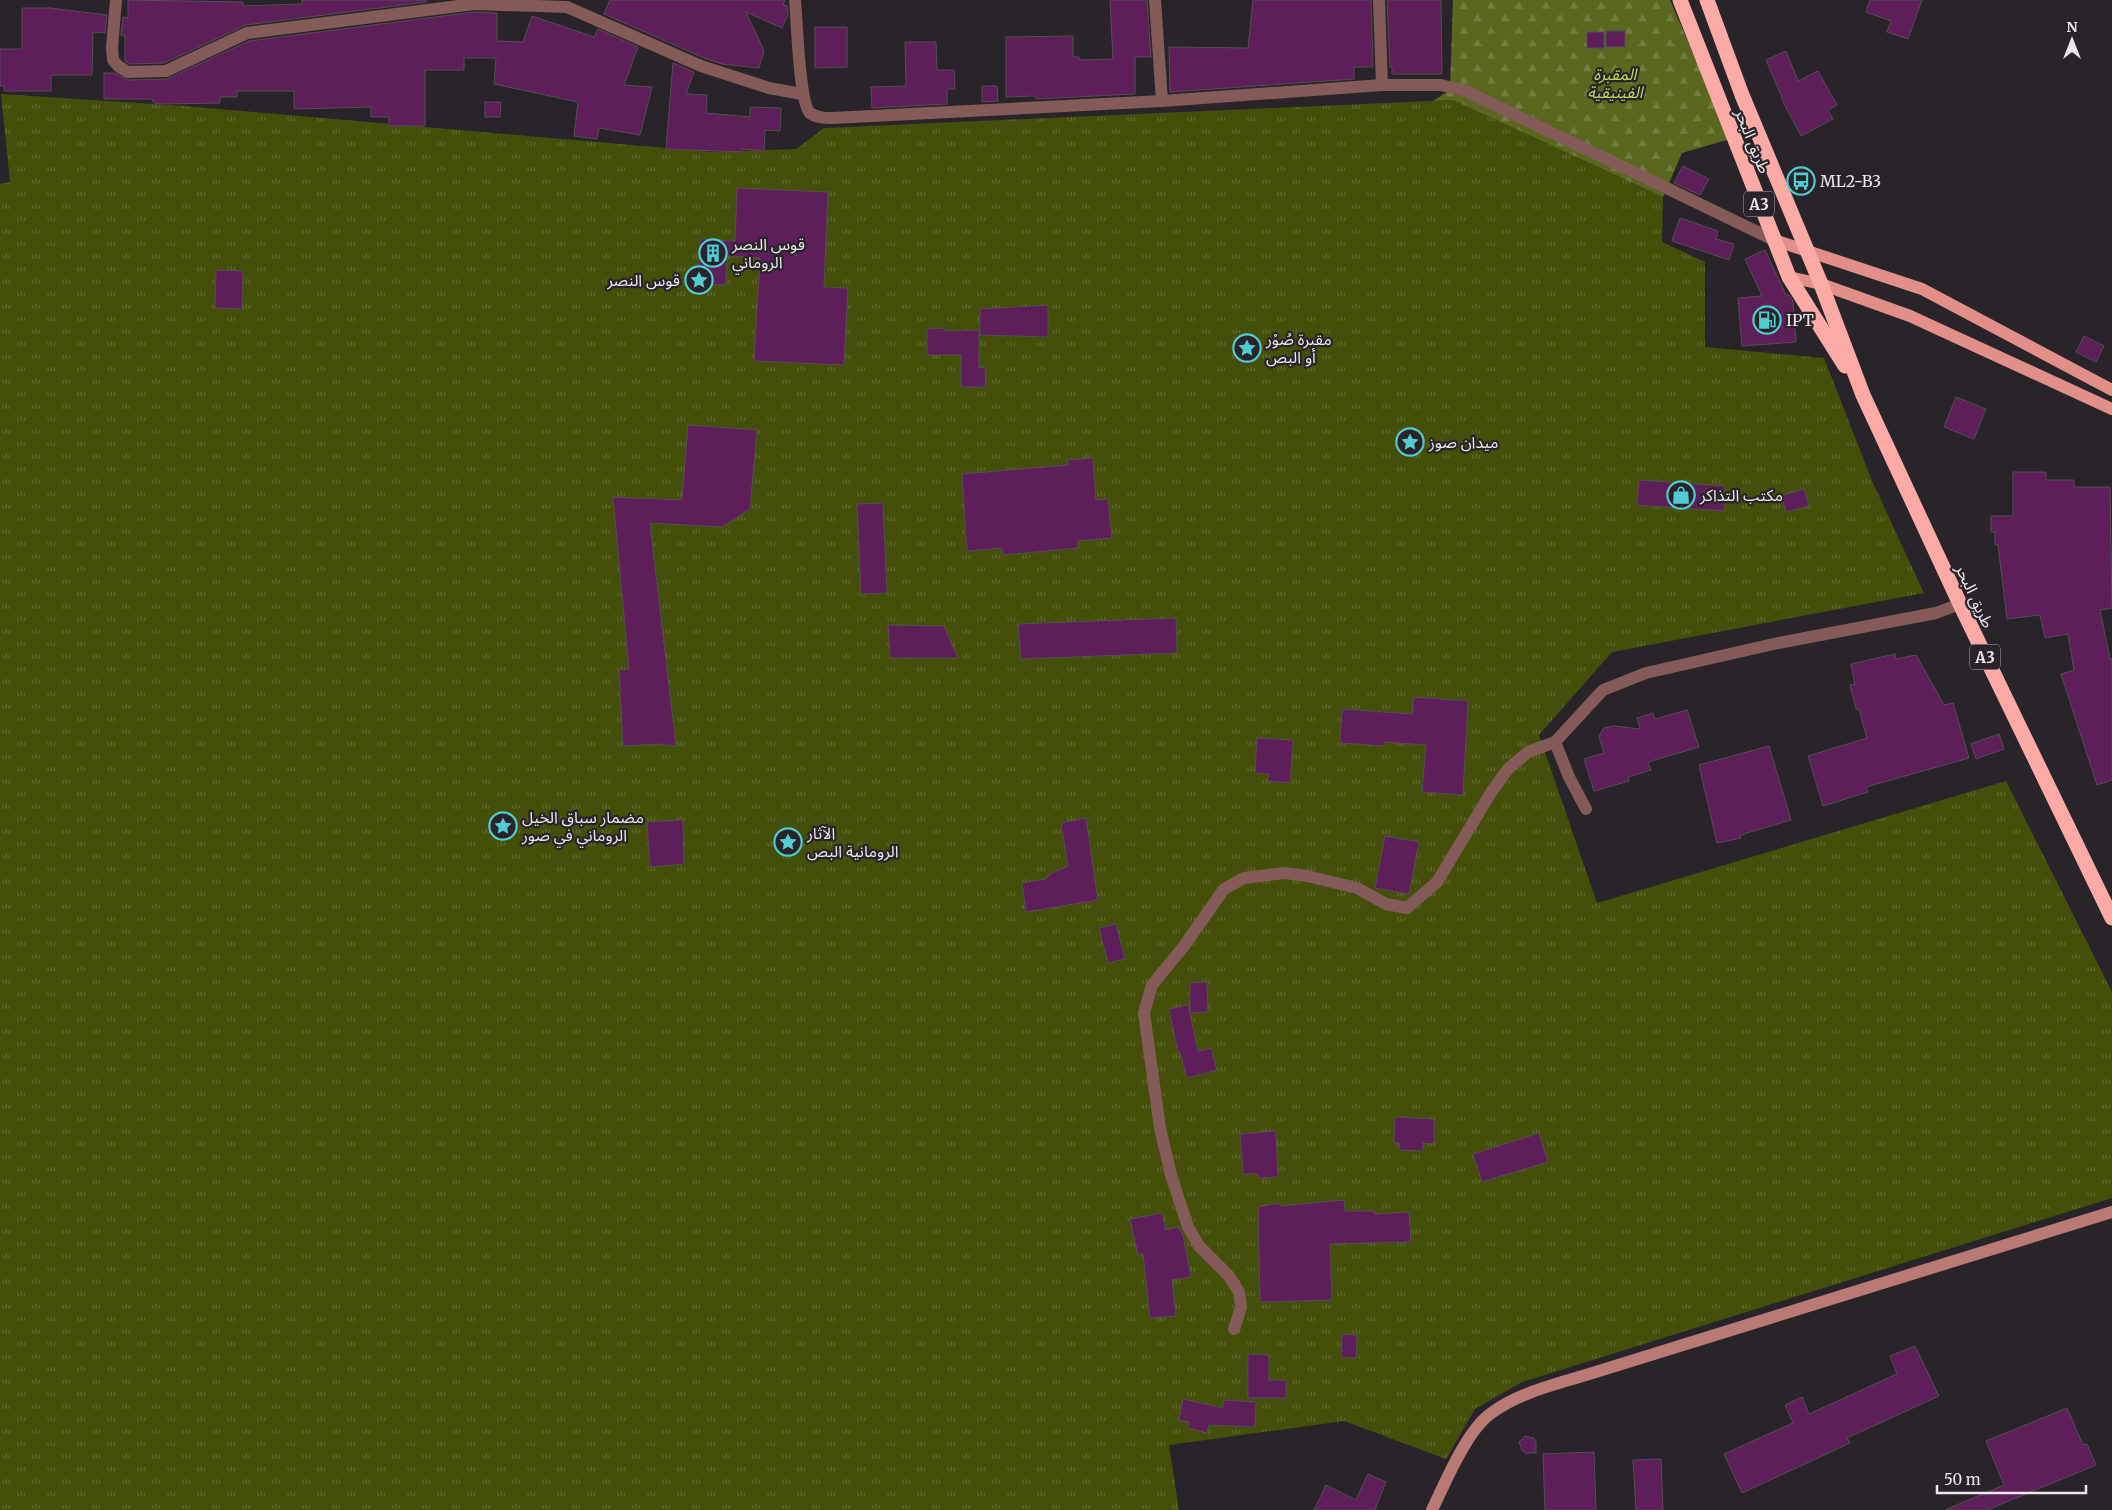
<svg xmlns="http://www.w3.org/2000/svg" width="2112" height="1510" font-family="Merriweather,'Noto Sans Arabic',serif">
  <defs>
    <pattern id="grass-tufts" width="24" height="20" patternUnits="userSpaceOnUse" patternTransform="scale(1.25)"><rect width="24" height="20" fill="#44500a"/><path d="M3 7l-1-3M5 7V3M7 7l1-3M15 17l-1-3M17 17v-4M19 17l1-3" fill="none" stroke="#5f692e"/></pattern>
    <pattern id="forest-firs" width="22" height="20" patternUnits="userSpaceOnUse" patternTransform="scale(1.25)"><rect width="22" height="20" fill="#5a671f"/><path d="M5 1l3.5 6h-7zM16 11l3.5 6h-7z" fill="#727d40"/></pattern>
  </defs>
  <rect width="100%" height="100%" fill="#292429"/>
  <path fill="url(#grass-tufts)" d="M1,94l183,12 528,46 84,-3 28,-21 629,-28 210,97 -1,45 43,20v85l119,11 48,123 52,112 -312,59 -73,83 58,168 409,-122 106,211v206l-590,184 -47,27 -29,50 -102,-38 -175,24 10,65h-1179v-1326l10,-2z"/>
  <path fill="url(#forest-firs)" d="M1453,0h217l60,139 -48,14 -19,44 -210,-97 -20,1 17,-11z"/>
  <g fill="#5d1e5a" stroke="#554f54">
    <path d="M128,0l115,2v4l59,-2v-4h124v2l-180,23 -82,38 -34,1 -5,-3v-25l-4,-1 2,-18 5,1z"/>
    <path d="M610,0h175l-2,5 4,1 1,9 -6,13 -36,-16 18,39 -5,17 -37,-4 -18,-6 -100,-44z"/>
    <path d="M1110,0h37l4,57h-16v37l-99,5 -1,-3 -29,1v-60l67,-1v21h6v3l34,-1z"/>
    <path d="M1253,0h118l2,67h-19v12l-184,13 -1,-45 79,1z"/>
    <path d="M1387,0h54l1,74h-50v-7h-2z"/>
    <path d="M1870,0h52l-14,39 -21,-7 4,-11 -25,-9z"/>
    <path d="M22,8h28l57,7 -2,18 -12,-1 -1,43h-41v16h-47v-5h-4v-37h22z"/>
    <path d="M474,12l23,1v28l26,1 9,-26 62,21 4,-8 40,18 -14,38 28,2 -12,48 -41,-7 -2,11 -23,-3 4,-34 -84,-18 2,-26h-32v12h-39v56h-36v-9h-18v-10l-77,2v-18h-57v6h-17v6l-58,1 -8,-1 -2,-4h-48v-26h11l13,7 39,-1 82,-38z"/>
    <path d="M815,27h32v40l-32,1z"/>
    <rect x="1606" y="31" width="19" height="16"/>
    <rect x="1587" y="32" width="17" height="16"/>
    <path d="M905,42h31l1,28h17l1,19h-8v15l-75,4 -1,-21 35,-1z"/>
    <path d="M1786,51l12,30 20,-10 19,34 -9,5 5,9 -32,17 -19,-36h1l-17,-40z"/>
    <path d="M673,63l21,9 -8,22 21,1 -1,18 44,4v-10l31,1 -1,23 -15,-1 -1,21 -22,-2v3l-76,-3z"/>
    <path d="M982,86h15l1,15 -16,1z"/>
    <path d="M485,102h16l-1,15h-15z"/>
    <path d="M1683,166l26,13 -9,16 -26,-12z"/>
    <path d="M737,188l91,4 -4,95 24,1 -4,77 -90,-4 6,-103 -33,-2 -1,29 -28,-1 2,-45 35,2z"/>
    <path d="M1680,218l38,13 -2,8 18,5 -5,16 -57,-19z"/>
    <path d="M1765,250l21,45h3l4,6 3,41 -54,4 -4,-48 24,-2 -17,-37z"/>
    <path d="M216,270l27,1 -1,38 -27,-1z"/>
    <path d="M1048,305v32l-68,-2v-26z"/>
    <path d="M945,328v3l34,-1v38l6,-1 1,20h-25v-32h-34v-26z"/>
    <path d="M2084,336l20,10 -8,16 -20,-10z"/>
    <path d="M1956,397l30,12 -12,30 -30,-12z"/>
    <path d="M688,425l69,5 -7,79 -28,18 -72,-4 26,223 -18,-2 -35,2 -4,-76 10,-1 -16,-172 69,3z"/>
    <path d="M1093,458l3,42 12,-1 4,39 -34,3v7l-75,7 -1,-7 -35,3 -5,-77 106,-9 -1,-5z"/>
    <path d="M2013,472h33v8h28v7h36l2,121 -12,2 10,49 2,-1v122l-15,5 -36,-111 13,-4 -6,-36 -23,4 -5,-23 -33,4 -9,-74h-3v-13h-4v-16h22z"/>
    <path d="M1639,480l86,6 -1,25 -87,-6z"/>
    <path d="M1804,489l5,17 -23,6 -5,-16z"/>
    <path d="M883,503l4,90 -26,1 -4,-90z"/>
    <path d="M1176,618l1,35 -156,6 -3,-35z"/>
    <path d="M888,625l56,1 14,32h-68z"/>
    <path d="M1895,654l1,5 20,-4 28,50 9,-2 16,55 -103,29 2,5 -45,14 -15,-50 59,-18 -8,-29h-3l-6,-24 5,-1 -4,-20z"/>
    <path d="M1414,697l54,4 -5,94 -41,-3 4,-47 -42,-3v4l-44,-3 2,-34 70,5z"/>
    <path d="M1687,710l12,37 -51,15 3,8 -23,7 1,4 -35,10 -10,-32 20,-6 -5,-17 5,-8 10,-2 26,3 -3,-11 16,-5 2,6z"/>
    <path d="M1999,734l5,15 -28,10 -5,-15z"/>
    <path d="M1257,738l36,2 -3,43 -22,-2 1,-7 -14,-1z"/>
    <path d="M1769,746l22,74 -51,15 1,3 -24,5 -18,-78z"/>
    <path d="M1086,818l12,82 -72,12 -4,-29 24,-4 4,-5 18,-8 -7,-43z"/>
    <path d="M683,820l1,44 -34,3 -3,-45z"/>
    <path d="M1385,836l34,6 -10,52 -34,-6z"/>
    <path d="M1116,924l9,35 -17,4 -9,-35z"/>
    <path d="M1207,982l1,30 -18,1v-30z"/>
    <path d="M1188,1005l10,46 13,-3 6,22 -30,8 -7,-26h-2l-9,-43z"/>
    <path d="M1395,1117l39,2v25l-11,-1v8l-24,-1v-7h-5z"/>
    <path d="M1276,1131l2,46 -20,1v-4h-15l-3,-40z"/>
    <path d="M1539,1133l9,29 -66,20 -9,-28z"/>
    <path d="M1344,1200l1,11h29l1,3 34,-2 2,30 -81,2 2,56 -72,2 -2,-95 22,-4v3z"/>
    <path d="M1162,1213l4,17 13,-3 4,8 8,42 -19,3 4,36 -26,2 -7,-64 -5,1 -8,-36z"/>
    <path d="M1342,1334l15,1 -1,23 -15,-1z"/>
    <path d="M1915,1346l24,50 -92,42 3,5 -108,50 -18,-39 69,-31 -8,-18 17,-8 7,17 88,-40 -7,-18z"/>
    <path d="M1248,1354l21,1v25h17v18h-38z"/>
    <path d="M1183,1399l40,9v-8l33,2 -1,25 -46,-2 -2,8 -19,-5 1,-6 -10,-2z"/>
    <path d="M2067,1408l16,37 4,-1 9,21 -109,45h-42l59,-25 -18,-44z"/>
    <path d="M1525,1436l9,2 2,4v11h-11l-3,-3 -3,-8z"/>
    <path d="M1594,1452l2,58h-51l-2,-56z"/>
    <path d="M1661,1459l2,51h-27l-3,-50z"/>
    <path d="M1368,1474l18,8 -11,28h-61l12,-25 30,15z"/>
  </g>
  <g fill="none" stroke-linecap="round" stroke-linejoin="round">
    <g stroke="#845b58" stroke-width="12">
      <path d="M116,0l-4,48 1,12 5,6 10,6 38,-1 81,-38 227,-29 93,3 134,59 68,22 33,6"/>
      <path d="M795,0c2,20 4,102 15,113 7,5 15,5 23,5l329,-17 220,-16h59l25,6 308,149"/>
      <path d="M1155,0l7,101"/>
      <path d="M1379,0l3,85"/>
      <path d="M1555,742l14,35 17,32"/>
      <path d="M1234,1329l7,-22 -2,-15 -10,-16 -30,-30 -11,-19 -17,-52 -11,-47 -16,-115 8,-28 32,-39 40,-57 20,-11 41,-5 22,3 50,12 29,16 21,4 30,-26 55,-91 16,-22 20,-17 27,-10 48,-52 43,-17 132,-30 158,-30 24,-9"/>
    </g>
    <path stroke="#b97974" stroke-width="12" d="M1432,1510c13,-27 34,-78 58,-96 28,-21 63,-29 96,-39l526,-163"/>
    <g stroke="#e28f89" stroke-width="12">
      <path d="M1774,240l148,49 190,101"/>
      <path d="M1789,277l32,7 89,32 202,93"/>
    </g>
    <g stroke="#fbaaa5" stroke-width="15">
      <path d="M1680,0l109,277 56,89"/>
      <path d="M1707,0l35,95 79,189 42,111 97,209 152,314"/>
    </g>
  </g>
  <defs>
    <g id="bus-ring" transform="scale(1.4375)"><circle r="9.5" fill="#292429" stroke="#51ccd3" stroke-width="1.5"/><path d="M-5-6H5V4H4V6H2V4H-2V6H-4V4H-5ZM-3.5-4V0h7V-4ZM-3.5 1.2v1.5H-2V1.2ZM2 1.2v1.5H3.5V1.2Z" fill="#51ccd3"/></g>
    <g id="building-ring" transform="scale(1.4375)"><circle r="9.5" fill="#292429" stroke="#51ccd3" stroke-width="1.5"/><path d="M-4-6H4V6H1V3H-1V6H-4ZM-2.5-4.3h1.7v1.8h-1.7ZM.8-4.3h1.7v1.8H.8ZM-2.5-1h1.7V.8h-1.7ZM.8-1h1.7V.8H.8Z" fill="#51ccd3"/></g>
    <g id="sight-ring" transform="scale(1.4375)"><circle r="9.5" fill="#292429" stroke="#51ccd3" stroke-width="1.5"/><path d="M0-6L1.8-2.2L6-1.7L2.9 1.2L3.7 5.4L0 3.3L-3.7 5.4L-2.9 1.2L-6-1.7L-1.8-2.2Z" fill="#51ccd3"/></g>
    <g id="fuel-ring" transform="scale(1.4375)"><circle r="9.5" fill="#292429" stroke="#51ccd3" stroke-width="1.5"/><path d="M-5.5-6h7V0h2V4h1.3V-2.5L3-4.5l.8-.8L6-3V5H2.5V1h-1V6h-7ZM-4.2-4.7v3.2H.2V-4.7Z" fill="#51ccd3"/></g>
    <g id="shop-ring" transform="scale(1.4375)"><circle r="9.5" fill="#292429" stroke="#51ccd3" stroke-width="1.5"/><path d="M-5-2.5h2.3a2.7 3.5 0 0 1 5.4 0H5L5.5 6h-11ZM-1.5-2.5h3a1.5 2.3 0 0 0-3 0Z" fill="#51ccd3"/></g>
  </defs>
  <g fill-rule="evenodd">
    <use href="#bus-ring" x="1801" y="181"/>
    <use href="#building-ring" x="713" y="253"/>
    <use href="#sight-ring" x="699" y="280"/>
    <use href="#fuel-ring" x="1767" y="320"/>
    <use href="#sight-ring" x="1247" y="348"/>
    <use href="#sight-ring" x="1410" y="442"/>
    <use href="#shop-ring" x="1681" y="495"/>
    <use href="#sight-ring" x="503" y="826"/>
    <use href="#sight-ring" x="788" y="842"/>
  </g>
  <g text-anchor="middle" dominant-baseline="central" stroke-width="4.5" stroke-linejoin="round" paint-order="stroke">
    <g fill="#292429" stroke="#b1adb2" stroke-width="1">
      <rect x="1744" y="191.5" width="30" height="25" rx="4"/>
      <rect x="1970" y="644.5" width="30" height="25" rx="4"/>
    </g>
    <g font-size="15" font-weight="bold" fill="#ebe8ec">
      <text x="1759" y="204">A3</text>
      <text x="1985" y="657">A3</text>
    </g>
    <g font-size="16" font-style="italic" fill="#c2da60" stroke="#292429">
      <text x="1615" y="74">المقبرة<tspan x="1615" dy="18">الفينيقية</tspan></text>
    </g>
    <g font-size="16" fill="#ebe8ec" stroke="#292429">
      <text transform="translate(1753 141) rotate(68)">طريق البحر</text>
      <text transform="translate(1975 596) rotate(65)">طريق البحر</text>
    </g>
    <g font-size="16" fill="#ebe8ec" stroke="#292429" text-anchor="start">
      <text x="1820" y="181">ML2-B3</text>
      <text x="732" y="244">قوس النصر<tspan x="732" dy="18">الروماني</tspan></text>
      <text x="680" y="280" text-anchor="end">قوس النصر</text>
      <text x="1786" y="320">IPT</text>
      <text x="1266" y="339">مقبرة صُوْر<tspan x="1266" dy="18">أو البص</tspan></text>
      <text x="1429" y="442">ميدان صوز</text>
      <text x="1700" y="495">مكتب التذاكر</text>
      <text x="522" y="817">مضمار سباق الخيل<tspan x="522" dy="18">الروماني في صور</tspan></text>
      <text x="807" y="833">الآثار<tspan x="807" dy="18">الرومانية البص</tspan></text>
    </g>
  </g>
  <g transform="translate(2072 40)" stroke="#292429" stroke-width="4" paint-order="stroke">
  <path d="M0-4L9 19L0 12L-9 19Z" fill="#ebe8ec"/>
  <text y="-8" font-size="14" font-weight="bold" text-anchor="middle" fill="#ebe8ec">N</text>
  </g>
  <path d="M1937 1485v8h149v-8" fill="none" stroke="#ebe8ec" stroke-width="2.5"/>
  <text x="1944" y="1485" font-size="15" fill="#ebe8ec" stroke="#292429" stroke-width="4" paint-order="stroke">50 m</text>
</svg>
